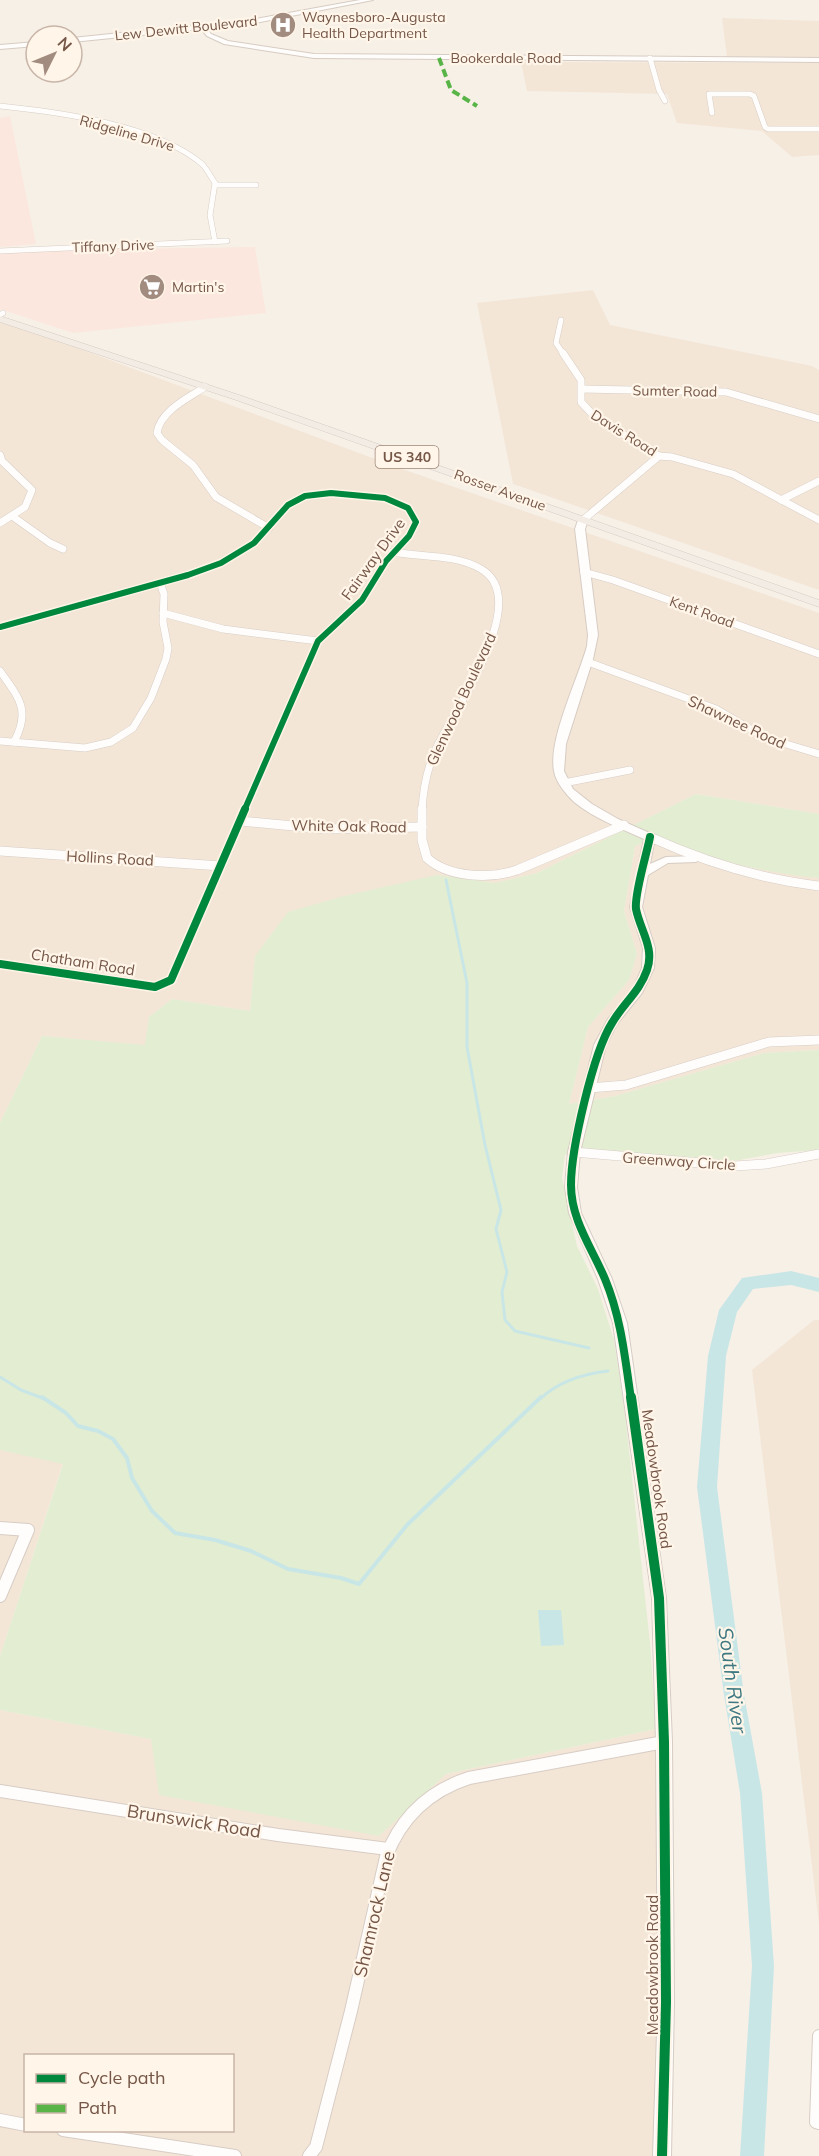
<svg xmlns="http://www.w3.org/2000/svg" width="819" height="2156" font-family="Mulish,sans-serif">
  <rect width="100%" height="100%" fill="#f7f0e7"/>
  <g fill="#f3e6d7" fill-rule="evenodd">
    <path d="M722,18l97,3v37l-92,-1z"/>
    <path d="M521,62l298,1v92l-27,2 -30,-26 -85,-8 -10,-29 -140,-3z"/>
    <path d="M593,290l17,35 202,41 7,4v220l-306,-106 -36,-181z"/>
    <path d="M0,319l402,150 417,144v201l-123,-20 -159,79 -42,10 -58,-8 -182,81 -5,55 -78,-12 -23,18 -3,29 -104,-10 -42,87z"/>
    <path d="M659,836l32,15 53,16 75,11v172l-55,3 -149,43 -46,8 19,-77 41,-47 8,-26 -13,-43 11,-65z"/>
    <path d="M814,1320h5v604l-67,-554z"/>
    <path d="M0,1450l63,13 -63,193z"/>
    <path d="M0,1710l151,29 227,97 68,-62 210,-45 14,427h-670zM26,2056h206v74h-206z"/>
  </g>
  <g fill="#fbe7dd">
    <path d="M10,116l26,128 -36,3v-129z"/>
    <path d="M255,247l11,66 -193,20 -73,-24v-55l42,-4z"/>
  </g>
  <path fill="#e3edd1" d="M696,794l123,20v64c-56,-5 -109,-18 -160,-42l-24,10 -11,65 13,43 -8,26 -41,47 -19,77 46,-8 149,-43 55,-3v100l-42,3 -43,8 -145,-12 -24,6 -3,23 15,68 21,43 16,51 11,74 25,229 6,86 -210,45 -67,62 -220,-41 -8,-56 -151,-29v-54l63,-192 -63,-14v-327l42,-87 103,9 4,-28 23,-18 78,12 5,-55 33,-44 56,-16 93,-21 58,8 42,-10z"/>
  <path fill="#c9e6e7" d="M538,1610h23l3,35 -23,1z"/>
  <g fill="none" stroke-linecap="round" stroke-linejoin="round">
    <g stroke="#c9e6e7" stroke-width="3">
      <path d="M446,880l21,103v64l18,98 16,65 -5,19 11,43 -5,20 3,28 10,11 74,17"/>
      <path d="M0,1377l21,13 24,9"/>
      <path d="M540,1399c19,-18 42,-25 68,-28"/>
    </g>
    <path stroke="#c9e6e7" stroke-width="4" d="M42,1397l24,16 12,13 20,5 15,8 14,19 5,20 20,33 23,22 40,7 36,11 37,18 53,9 18,6 48,-59 134,-128"/>
    <path fill="#c9e6e7" fill-rule="evenodd" d="M791,1271l28,7v14l-28,-7 -38,4 -16,23 -11,44 -9,131 27,208 18,98 12,173 -10,190h-24l12,-190 -12,-173 -16,-98 -27,-208 11,-131 11,-46 23,-32z"/>
    <g stroke="#d8cdc5" stroke-width="6">
      <g id="street-far3">
        <path d="M650,58l9,32 6,11"/>
        <path d="M0,106c59,6 156,19 202,58 5,5 9,13 13,19l-5,32 5,27"/>
        <path d="M712,113l-3,-19h41l4,2 11,31 3,2h51"/>
        <path d="M216,185h40"/>
        <path d="M0,251l227,-10"/>
        <path d="M0,315l3,-2"/>
        <path d="M561,320l-5,23 8,12"/>
      </g>
    </g>
    <g stroke="#d8cdc5" stroke-width="8">
      <g id="street-far2">
        <path d="M563,353l18,27v22l15,16 63,38 13,1 61,17 86,46"/>
        <path d="M205,387c-17,11 -45,24 -48,46l5,7 31,25 23,32 53,31"/>
        <path d="M582,389l144,3 93,27"/>
        <path d="M0,455l2,6 30,29 -7,17 -25,16"/>
        <path d="M781,500l38,-19"/>
        <path d="M12,516l38,27 13,6"/>
        <path d="M583,520l76,-64"/>
        <path d="M392,552c28,5 64,2 89,17 54,31 -31,146 -47,184 -8,20 -11,37 -12,58"/>
        <path d="M584,572l29,8 206,74"/>
        <path d="M163,613l60,16 95,12"/>
        <path d="M0,627l188,-52 33,-12 33,-20 34,-38 17,-9 26,-3 54,5 23,10 8,14 -7,14 -23,25 -24,39 -44,41 -74,170"/>
        <path d="M588,662l128,47 50,29 53,16"/>
        <path d="M0,671c19,27 31,39 14,71"/>
        <path d="M0,741l85,7 26,-6 22,-14 18,-30 15,-39 2,-11 -5,-26 1,-28 -4,-11"/>
        <path d="M564,783l66,-13"/>
      </g>
    </g>
    <g stroke="#d8cdc5" stroke-width="10">
      <g id="street-far1">
        <path d="M422,809v31l5,18c22,20 63,21 90,12l107,-45"/>
        <path d="M240,821l85,8 97,-2"/>
        <path d="M650,837c55,25 109,42 169,49"/>
        <path d="M0,851l221,15"/>
        <path d="M0,964l155,23 16,-7 74,-171"/>
        <path d="M589,1088l37,-3 143,-43 50,-2"/>
        <path d="M574,1152l161,14 31,-2 53,-10"/>
      </g>
    </g>
    <g stroke="#d8cdc5" stroke-width="14">
      <g id="street">
        <path d="M0,1528l28,2 -28,66"/>
        <path d="M0,1791l278,44 110,14"/>
        <path d="M819,2036l-3,86 3,1"/>
        <path d="M0,2120l26,5"/>
        <path d="M63,2130l172,26"/>
        <path d="M309,2156l7,-9 35,-136 35,-154c15,-40 43,-66 83,-79l195,-36"/>
      </g>
    </g>
    <g stroke="#d7ccc3" stroke-width="2">
      <g id="secondary">
        <path d="M360,0h13l-123,24 -43,4 4,6 17,7 86,13 505,4v4l-505,-4 -90,-14 -17,-8 -6,-7 -129,13v-4l126,-13v-2l2,-1 4,3 46,-5z"/>
        <path d="M36,42v4l-36,3v-4z"/>
        <path d="M583,517l5,3 -3,9 13,106 -5,24 -27,85 -2,27 9,18 19,15 26,15 36,16 1,2 -5,27 16,-7 30,-1 5,3 -5,3 -28,1 -20,12 -6,32 13,41 -1,20 -12,25 -25,31 -11,21 -26,107 -3,35 4,26 31,66 15,44 39,275 6,144 2,260 -3,154h-18l5,-154 -2,-260 -4,-144 -39,-275 -15,-44 -29,-66 -4,-26 3,-35 26,-107 14,-26 25,-30 9,-21 1,-20 -13,-41 14,-68c-24,-11 -49,-20 -70,-37 -8,-8 -18,-19 -20,-31 -6,-32 24,-92 33,-125l1,-11 -13,-106 3,-9z"/>
      </g>
    </g>
    <g stroke="#d5cbc4" stroke-width="1">
      <path id="primary" d="M0,316l242,80 577,204v7l-583,-207 -236,-78z"/>
    </g>
    <use href="#street-far3" stroke="#fefdfb" stroke-width="5"/>
    <use href="#street-far2" stroke="#fefdfb" stroke-width="7"/>
    <use href="#street-far1" stroke="#fefdfb" stroke-width="9"/>
    <use href="#street" stroke="#fefdfb" stroke-width="12"/>
    <use href="#secondary" fill="#fefdfb" fill-rule="evenodd"/>
    <use href="#primary" fill="#f2ece4" fill-rule="evenodd"/>
    <path stroke="#59b447" stroke-width="4" stroke-dasharray="8 4" stroke-linecap="butt" d="M439,58l12,32 26,16"/>
    <g stroke="#fff5e8" stroke-width="9">
      <path id="cycleway-far2" d="M0,627l188,-52 33,-12 33,-20 34,-38 17,-9 26,-3 54,5 23,10 8,14 -7,14 -23,25 -24,39 -44,41 -74,170"/>
    </g>
    <g stroke="#fff5e8" stroke-width="11">
      <g id="cycleway-far1">
        <path d="M0,964l155,23 16,-7 74,-171"/>
        <path d="M631,1399c-6,-41 -10,-82 -26,-120 -13,-31 -34,-59 -34,-94 0,-36 22,-132 41,-162 11,-19 28,-32 35,-53 8,-22 -7,-40 -11,-61 -2,-15 11,-56 14,-72"/>
      </g>
    </g>
    <g stroke="#fff5e8" stroke-width="14">
      <path id="cycleway" d="M631,1397l28,201 5,144 2,260 -4,154"/>
    </g>
    <use href="#cycleway-far2" stroke="#00873e" stroke-width="6"/>
    <use href="#cycleway-far1" stroke="#00873e" stroke-width="8"/>
    <use href="#cycleway" stroke="#00873e" stroke-width="10"/>
  </g>
  <defs>
    <g id="hospital-disc" transform="scale(1.35)"><circle r="9.5" fill="#a28c7f" stroke="#fff5e8"/><path d="M-5-5h3v3.5h4V-5h3V5h-3V1.5h-4V5h-3Z" fill="#fff"/></g>
    <g id="supermarket-disc" transform="scale(1.35)"><circle r="9.5" fill="#a28c7f" stroke="#fff5e8"/><path d="M-6-5.5h2.5l.6 2H6L4.5 2H-2.5L-4.4-4H-6ZM-1.5 3.2a1.3 1.3 0 1 0 .1 0ZM3 3.2a1.3 1.3 0 1 0 .1 0Z" fill="#fff"/></g>
  </defs>
  <g fill-rule="evenodd">
    <use href="#hospital-disc" x="283" y="25"/>
    <use href="#supermarket-disc" x="152" y="287"/>
  </g>
  <g text-anchor="middle" dominant-baseline="central" stroke-width="4.5" stroke-linejoin="round" paint-order="stroke">
    <g font-size="14" fill="#755647" stroke="#fff5e8" text-anchor="start">
      <text x="302" y="17">Waynesboro-Augusta<tspan x="302" dy="16">Health Department</tspan></text>
      <text x="172" y="287">Martin's</text>
    </g>
    <g font-size="14" fill="#755647" stroke="#fff5e8">
      <text transform="translate(186 28) rotate(-6)">Lew Dewitt Boulevard</text>
      <text x="506" y="58">Bookerdale Road</text>
      <text transform="translate(127 133) rotate(16)">Ridgeline Drive</text>
      <text transform="translate(113 246) rotate(-2)">Tiffany Drive</text>
      <text transform="translate(675 391) rotate(1)">Sumter Road</text>
      <text transform="translate(624 433) rotate(32)">Davis Road</text>
      <text transform="translate(500 490) rotate(20)">Rosser Avenue</text>
      <text transform="translate(702 612) rotate(20)">Kent Road</text>
    </g>
    <rect fill="#fff5e8" stroke="#9e8677" stroke-width="1.5" x="375.5" y="446" width="63" height="22" rx="4.5"/>
    <g font-size="14" font-weight="bold" fill="#755647">
      <text x="407" y="457">US 340</text>
    </g>
    <g font-size="15" fill="#755647" stroke="#fff5e8">
      <text transform="translate(373 559) rotate(-54)">Fairway Drive</text>
      <text transform="translate(461 699) rotate(-65)">Glenwood Boulevard</text>
      <text transform="translate(737 722) rotate(25)">Shawnee Road</text>
      <text transform="translate(349 826) rotate(1)">White Oak Road</text>
      <text transform="translate(110 858) rotate(3)">Hollins Road</text>
      <text transform="translate(83 962) rotate(9)">Chatham Road</text>
      <text transform="translate(679 1161) rotate(4)">Greenway Circle</text>
      <text transform="translate(657 1479) rotate(82)">Meadowbrook Road</text>
      <text transform="translate(652 1965) rotate(-90)">Meadowbrook Road</text>
    </g>
    <g font-size="18" fill="#755647" stroke="#fff5e8">
      <text transform="translate(194 1821) rotate(9)">Brunswick Road</text>
      <text transform="translate(374 1914) rotate(-77)">Shamrock Lane</text>
    </g>
    <g font-size="20" font-style="italic" fill="#3e7882" stroke="#fff5e8">
      <text transform="translate(733 1680) rotate(82)">South River</text>
    </g>
  </g>
  <rect x="24" y="2054" width="210" height="78" fill="#fff5e8" stroke="#c8b5a8" stroke-width="1.5"/>
  <rect x="36" y="2074" width="30" height="9" fill="#00873e" stroke="#c8b5a8" stroke-width="1.5"/>
  <text x="78" y="2084" font-size="18" fill="#755647">Cycle path</text>
  <rect x="36" y="2104" width="30" height="9" fill="#59b447" stroke="#c8b5a8" stroke-width="1.5"/>
  <text x="78" y="2114" font-size="18" fill="#755647">Path</text>
  <g transform="translate(54 54) rotate(47)"><circle r="28" fill="#fff5e8" stroke="#c8b5a8" stroke-width="1.5"/>
  <path d="M0-4.5L10 22L0 15L-10 22Z" fill="#a28c7f"/>
  <text y="-9" font-size="16" font-weight="bold" text-anchor="middle" fill="#755647">N</text>
  </g>
</svg>
